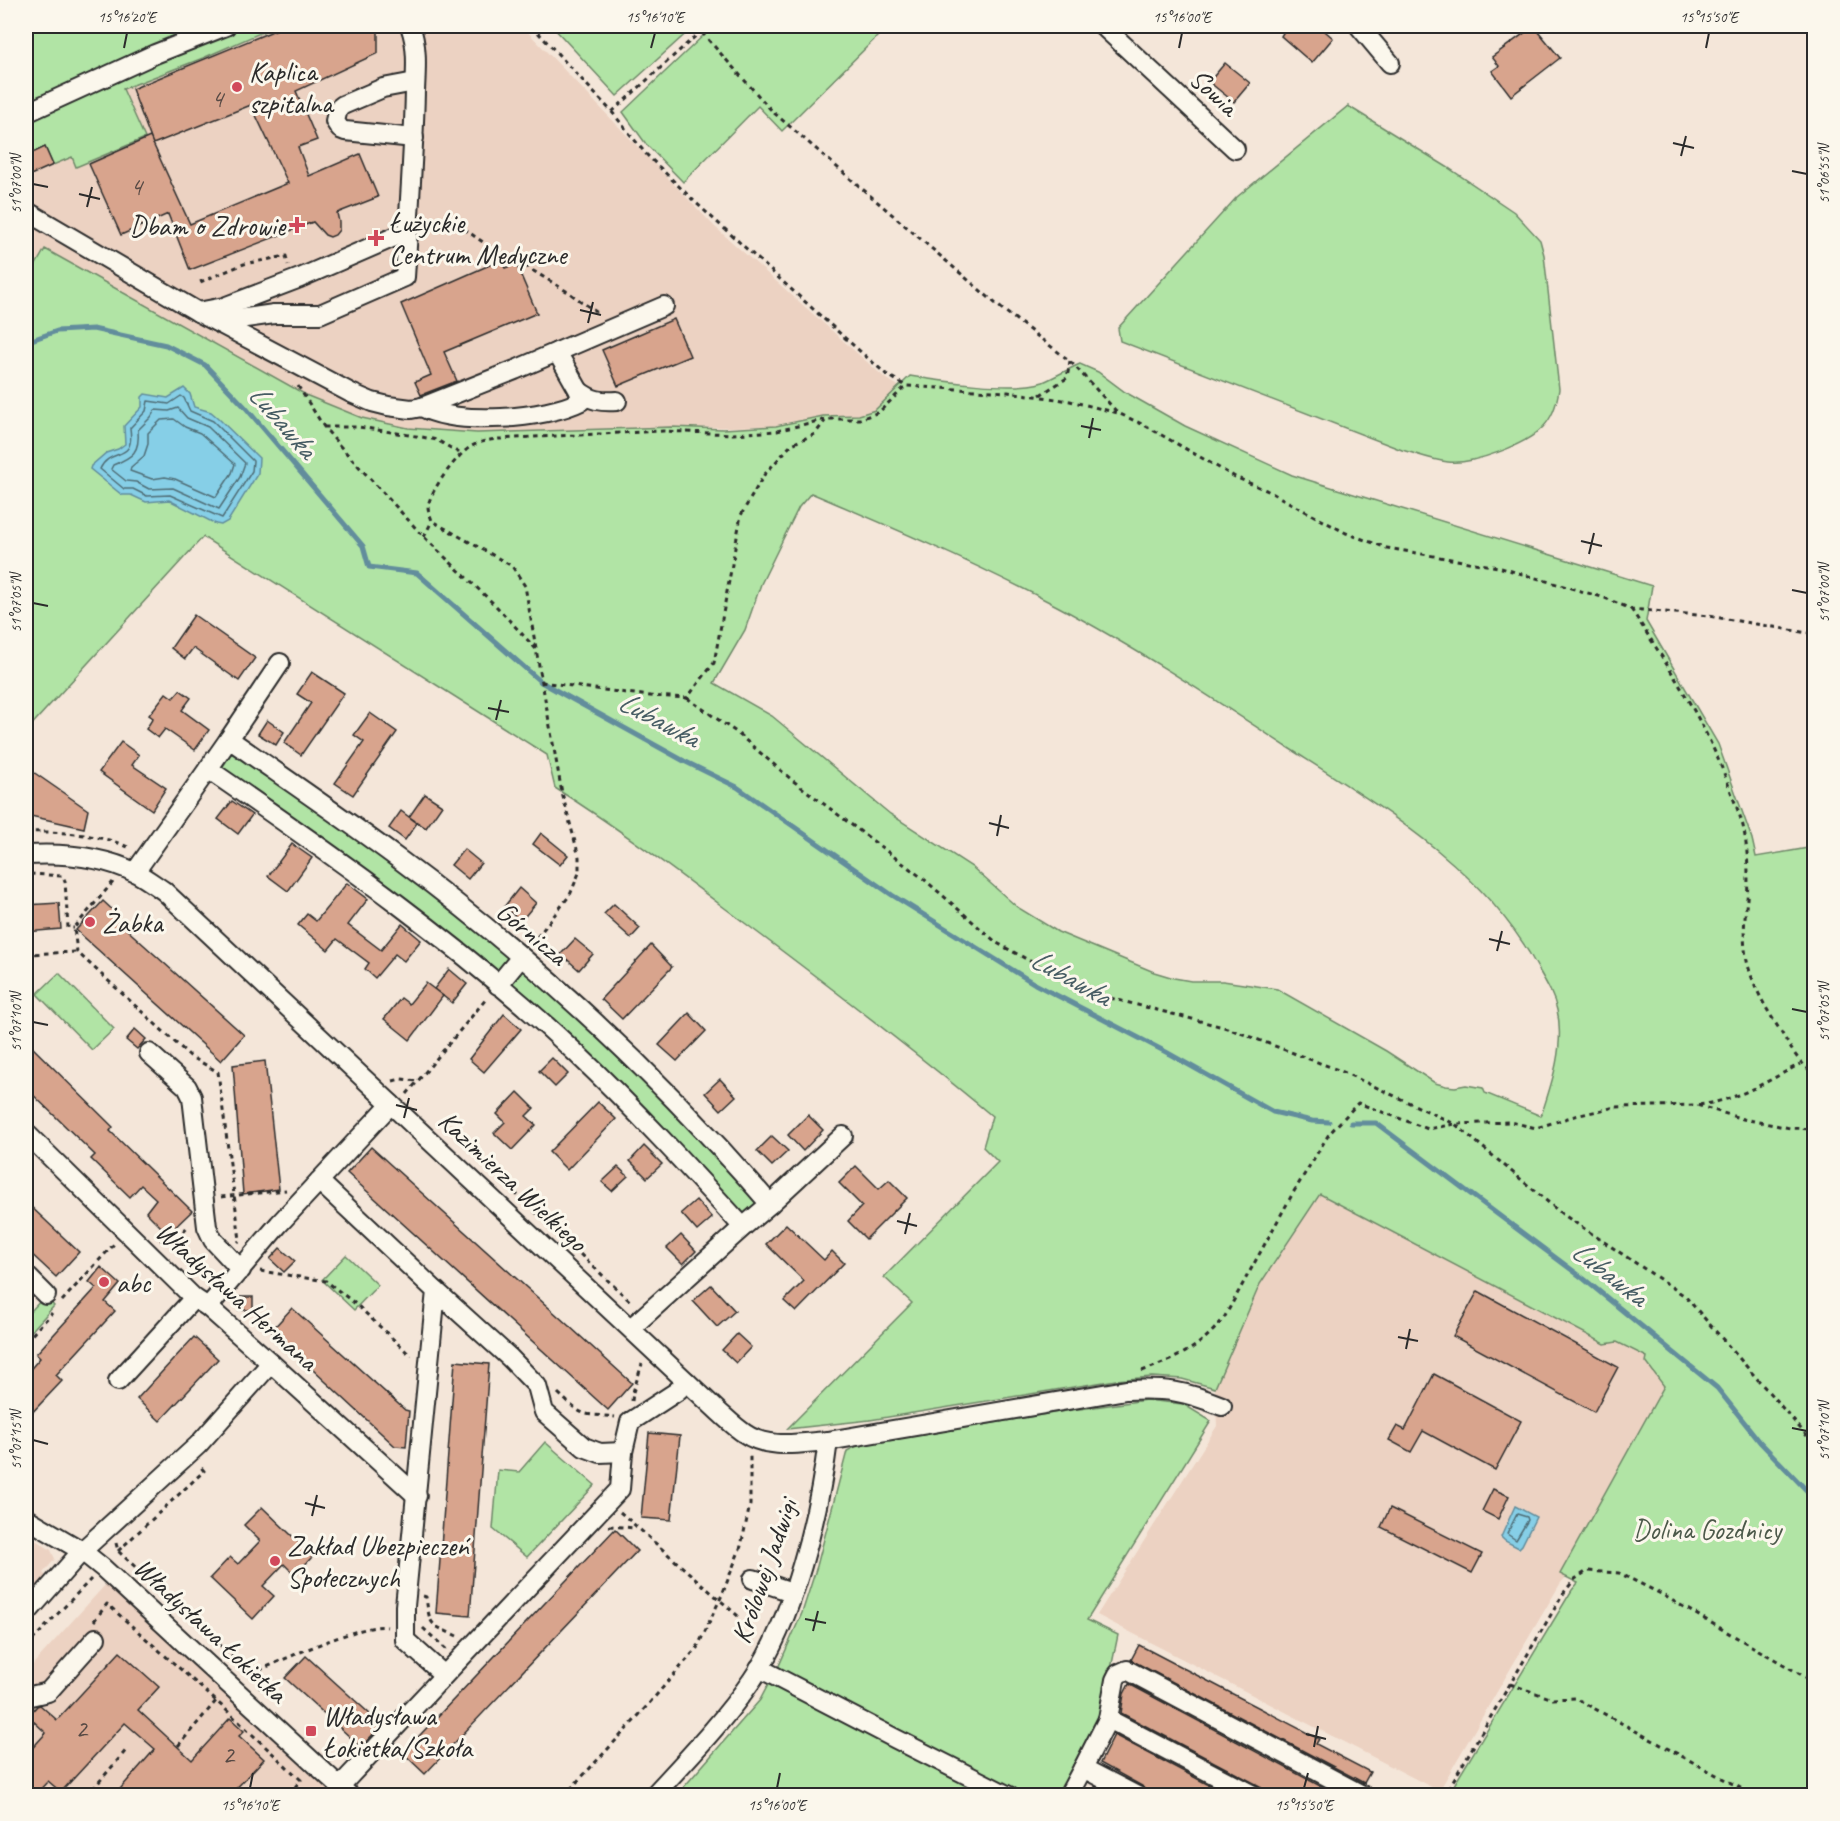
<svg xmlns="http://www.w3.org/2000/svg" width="1840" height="1821" font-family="Caveat,sans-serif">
  <rect width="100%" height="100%" fill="#f4e6d9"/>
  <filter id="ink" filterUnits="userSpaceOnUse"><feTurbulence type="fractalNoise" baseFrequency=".0167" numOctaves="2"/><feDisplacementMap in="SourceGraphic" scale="12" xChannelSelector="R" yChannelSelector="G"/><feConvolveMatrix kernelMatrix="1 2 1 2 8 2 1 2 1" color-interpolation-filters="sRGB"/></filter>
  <g filter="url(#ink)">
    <g fill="#ecd2c2">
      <path d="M26,26h496l193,201 169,150 16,10 -25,23 -16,5 -36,1 -48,10 -298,7 -69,-5 -46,-10 -54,-22 -263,-147 -19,33z"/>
      <path d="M1339,1167l31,49 317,162 -114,191 -13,15 -121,207 -342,-176 120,-189 -2,-38 45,-104z"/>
      <path d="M26,1534l25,16 4,9 -12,14 4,4 -21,24z"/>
      <path d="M106,1584l148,135 84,77h-312v-124z"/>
    </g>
    <g fill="#b1e4a5" stroke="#6e8868" stroke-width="1.5" fill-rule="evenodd">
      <path d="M26,26h250l-73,32 -80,31 22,49 -69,29 -4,-10 -19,8 -8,-18 -19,9z"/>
      <path d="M552,26h139l1,2 -75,68z"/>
      <path d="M703,26h185l-106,105 -24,-25 -75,76 -37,-38 -23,-32 84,-80z"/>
      <path d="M1348,106l99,61 67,45 26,28 4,15 15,134c-2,14 -6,28 -16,38 -17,18 -72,38 -95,35 -16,-2 -31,-8 -46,-12l-282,-109 -2,-13 119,-131z"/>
      <path d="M45,249l263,147 54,22 46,10 69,5 194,-6 52,2 53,-3 47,-10 36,-1 16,-5 35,-34c29,5 106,16 133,6 12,-5 25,-13 37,-18l18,8 27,20 60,34 107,49 360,111 -6,35 72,123 34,95 4,18 58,-10v948h-366l124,-205 6,-7 -18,-9 104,-188 -18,-24 1,-5 -30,-15 -12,2 -285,-150 -60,90 -45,104 -33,-9 -30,-2 -36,3 -246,40 -83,9 125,-126 -28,-26 114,-115 -15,-15 9,-31c-86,-72 -176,-140 -266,-207 -56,-42 -112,-84 -171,-121l-8,-33 -344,-218 -177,194v-449zM811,493c83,35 166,71 246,113 79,42 155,92 230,141 94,60 200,122 253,225 7,12 14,24 17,38 8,35 -5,73 -16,106l-56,-23 -2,-5 -17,-3 -11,2 -9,-1 -11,-3 -49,-32 -109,-62 -54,-8h-32l-17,-3 -20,-6 -96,-40 -41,-25 -45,-40 -82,-53 -118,-98 -58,-33 31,-53 16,-46 22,-45 16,-32z"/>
      <path d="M235,752l155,108 120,97 -11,16 -277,-205 8,-13z"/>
      <path d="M521,969l6,2 152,144 78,87 -8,9 -7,3 -231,-230v-4z"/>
      <path d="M59,973l55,56 -22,21 -55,-56z"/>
      <path d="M346,1255l32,30 -24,25 -32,-30z"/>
      <path d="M45,1296l9,10 -28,31v-26l3,2z"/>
      <path d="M1146,1400l37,4 28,17 -124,199 31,15 -16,77 -43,83h-35l-246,-127 24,-55 15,-47 30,-115 12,-6 213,-35z"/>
      <path d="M545,1442l50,43 -68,72 -34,-28 5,-59 21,2z"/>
      <path d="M769,1683l221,113h-314l84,-96z"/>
    </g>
    <g fill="#86cfe7" stroke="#628d9c" stroke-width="1.5">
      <path d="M184,388l6,6 4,13 17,5 6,5 42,41 -1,15 -30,48 -7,4 -5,-1 -47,-24 -23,2 -15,-7h-9l-32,-26 1,-3 15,-13 12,-4 7,-5 -1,-18 18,-19v-10l3,-3 23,4z"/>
      <path d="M1515,1506l21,11 -14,28 -3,3 -14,-7 -4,-4z"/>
    </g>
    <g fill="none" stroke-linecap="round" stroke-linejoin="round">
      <g stroke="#4f6d76" stroke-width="1.5">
        <path d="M181,396l3,2 6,13 23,10 40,40 -1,10 -30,47 -52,-23 -23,1 -14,-7h-9l-24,-20c11,-23 35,-5 30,-41l16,-17 2,-10 21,3z"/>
        <path d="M178,408l9,10 21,9 37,36 -5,14 -21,32 -46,-21 -24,1 -13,-7 -10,-1 -15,-12 2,-4c20,-8 27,-13 25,-35l13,-13 4,-7 14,1z"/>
        <path d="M174,419l11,8 15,6 35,31 -3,9 -16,24 -41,-18 -10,-2 -13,2 -22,-8 1,-4 13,-11 4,-12v-11l13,-13z"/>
        <path d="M1517,1514l10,3 1,3 -12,20 -9,-6z"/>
      </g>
      <g stroke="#628d9c" stroke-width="5">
        <path d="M26,342l31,-11 36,-2 73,16 39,20 41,43 117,138 6,21 48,6 124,109 143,79 53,26 155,108 143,89 131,68 107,60 39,9 17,1"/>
        <path d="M1351,1123h25l208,156 133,109 43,54 54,56"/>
      </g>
    </g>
    <g fill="#d8a48d" stroke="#2b2b2b" stroke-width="1.5">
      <path d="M285,26h91l2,5v22l-82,38 21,49 -19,7 11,29 51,-22 18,43 -41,16 2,9v8l-4,5 -5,2 -5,-2 -12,-13 -123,48 -22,-56 -47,21 -32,-71 61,-27 40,87 98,-41 -37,-78 -98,39 -21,-55z"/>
      <path d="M1287,26h32l14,12 -21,25 -31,-27z"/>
      <path d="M1534,26l26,32 -49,38 -19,-25 7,-5 -7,-9z"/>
      <path d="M1225,63l25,20 -16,19 -25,-20z"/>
      <path d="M45,147l8,18 -27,12v-21z"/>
      <path d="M501,260l4,8 11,-4 21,49 -93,39 13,29 -36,14 -6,-13 16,-7 -30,-71z"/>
      <path d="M674,319l16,37 -72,30 -16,-36z"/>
      <path d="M194,615l61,43 -16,23 -46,-33 -8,11 -14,-11z"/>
      <path d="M312,672l32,21 -43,62 -17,-12 27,-40 -14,-9z"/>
      <path d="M180,690l11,8 -9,12 27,20 -14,20 -30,-21 -7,9 -12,-9 7,-11 -4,-3 17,-22 7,5z"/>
      <path d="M370,713l27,19 -44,63 -18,-12 29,-41 -10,-7z"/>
      <path d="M267,720l17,12 -8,13 -18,-11z"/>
      <path d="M121,742l18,13 -7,10 34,23 -14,22 -53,-38z"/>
      <path d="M26,767l62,43 -4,18 -58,-13z"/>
      <path d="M425,794l17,11 -16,23 -17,-11z"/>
      <path d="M232,801l20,14 -14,19 -20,-15z"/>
      <path d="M401,811l16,12 -12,17 -16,-12z"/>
      <path d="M541,833l27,22 -8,10 -27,-21z"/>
      <path d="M292,844l20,14 -24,33 -20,-15z"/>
      <path d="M464,849l17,14 -13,16 -17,-14z"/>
      <path d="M347,883l21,16 -20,26 33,25 21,-26 19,16 -17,21 -9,-7 -20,24 -10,-9 4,-6 -32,-24 -9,11 -30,-25 9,-11 9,7z"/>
      <path d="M519,888l17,15 -15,18 -17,-14z"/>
      <path d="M103,901l14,13 -3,4 130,117 -23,26 -145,-131z"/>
      <path d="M59,903l2,26 -35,3v-27z"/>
      <path d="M614,904l26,24 -9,10 -27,-24z"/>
      <path d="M575,939l18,15 -14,16 -18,-16z"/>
      <path d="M651,945l21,22 -50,52 -21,-20z"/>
      <path d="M449,969l18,15 -15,19 -18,-14z"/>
      <path d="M426,983l17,13 -33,44 -26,-21 17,-21 8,6z"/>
      <path d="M689,1013l17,18 -29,30 -18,-16z"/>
      <path d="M504,1014l17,15 -37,43 -15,-13z"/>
      <path d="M135,1029l11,10 -9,10 -11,-9z"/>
      <path d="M26,1041l87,86 -3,4 82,80 -24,23 -22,-22 10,-13 -15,-14 -11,12 -39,-38 4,-4 -69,-67z"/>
      <path d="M552,1058l16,16 -13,13 -16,-16z"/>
      <path d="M265,1061l14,128 -36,5 -10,-129z"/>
      <path d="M720,1079l16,17 -15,14 -16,-17z"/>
      <path d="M518,1092l16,16 -8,8 10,9 -24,25 -18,-17 11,-11 -8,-8z"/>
      <path d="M598,1102l18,17 -49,51 -18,-18z"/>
      <path d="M808,1115l15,15 -20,21 -15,-16z"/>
      <path d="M772,1136l16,15 -16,15 -15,-15z"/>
      <path d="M644,1146l18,18 -15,14 -17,-17z"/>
      <path d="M371,1147l261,236 -24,27 -261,-237z"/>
      <path d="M856,1166l23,23 10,-9 18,18 -41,41 -18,-18 14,-15 -23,-23z"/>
      <path d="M618,1167l10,9 -16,15 -10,-9z"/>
      <path d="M696,1200l16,18 -15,13 -16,-18z"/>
      <path d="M26,1202l53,50 -23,25 -30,-28z"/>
      <path d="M786,1224l38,36 8,-9 12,12 -48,49 -12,-11 20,-20 -38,-37z"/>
      <path d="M681,1235l15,16 -13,13 -16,-16z"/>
      <path d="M280,1248l15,13 -11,11 -14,-13z"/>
      <path d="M101,1267l19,17 -15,18 10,9 -59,64 6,6 -36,38v-45l14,-16 -4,-4 60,-66 -7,-6z"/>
      <path d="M711,1285l24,26 -18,16 -24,-26z"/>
      <path d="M1478,1291l140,76 -24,45 -141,-76z"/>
      <rect x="239" y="1297" width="14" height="13"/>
      <path d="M292,1308l113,102 4,1 -3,36 -11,-1 -124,-115z"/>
      <path d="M737,1334l14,13 -15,16 -14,-13z"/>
      <path d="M194,1337l24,22 -58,62 -23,-22z"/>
      <path d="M455,1361l34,3 -19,252 -34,-3z"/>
      <path d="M1434,1374l87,47 -26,49 -72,-39 -12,21 -22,-12 8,-14 8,4z"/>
      <path d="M649,1433l31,3 -9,84 -30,-2z"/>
      <path d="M1493,1489l16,7 -11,23 -16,-8z"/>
      <path d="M262,1507l51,49 -18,19 -11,-11 -21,22 11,10 -21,23 -43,-41 20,-21 8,7 22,-23 -16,-16z"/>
      <path d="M1390,1508l92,46 -10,19 -91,-46z"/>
      <path d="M615,1529l22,22 -212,223 -22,-21z"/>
      <path d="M1139,1645l180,94 -3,5 54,28 -6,11 -233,-123z"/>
      <path d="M120,1652l39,35 -21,23 54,50 38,-42 14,13 -5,5 25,23 -35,37h-25l-10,-9 -8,9h-72l41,-47 -30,-26 -64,69 -13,-11 -14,15h-8v-41l20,-22 -18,-17 9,-10 3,-1 17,15z"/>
      <path d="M306,1656l76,69 -21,22 -76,-69z"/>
      <path d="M1129,1684l210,112h-73l-6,-10 -139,-73 3,-19z"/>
      <path d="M1114,1735l116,61h-82l-6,-10 -42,-23z"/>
      <path d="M1095,1787l17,9h-21z"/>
    </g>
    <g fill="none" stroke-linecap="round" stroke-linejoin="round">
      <g stroke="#2b2b2b" stroke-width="22">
        <g id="minor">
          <path d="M1103,26l132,123"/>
          <path d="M1359,26l31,37"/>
          <path d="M26,113l129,-59 71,-28"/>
          <path d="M414,138l-69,-7 -5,-2 -5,-8 3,-12 5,-4 40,-17 32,-6"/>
          <path d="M26,211l172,101 153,81 21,9 16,4 23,3 11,-2 93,-37 149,-64"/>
          <path d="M198,312l26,-5 76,-29 108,-47c3,-47 6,-93 7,-140 1,-22 3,-45 -5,-65"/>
          <path d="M217,322l57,-8h46l85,-37 3,-46"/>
          <path d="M579,391c13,10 22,11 38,10"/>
          <path d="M422,407c35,19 124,12 159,-6l-2,-10 -22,-39"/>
          <path d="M229,739c57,40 115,79 171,121 135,100 260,217 370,344l-27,23c-54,-59 -108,-118 -166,-173 -113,-107 -241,-197 -369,-285z"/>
          <path d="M229,739l51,-76"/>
          <path d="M26,855c36,-2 77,1 110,18 10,5 19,12 28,18l555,521c8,7 16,15 25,21 24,17 56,10 84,8 -9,72 -35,180 -76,239 -29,42 -65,79 -99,116"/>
          <path d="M135,872l73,-103"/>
          <path d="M498,985l23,-28"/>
          <path d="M149,1053l38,34 5,10 15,130 6,13 28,30"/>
          <path d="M391,1104l-72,77 117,110 -31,315v34l39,35"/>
          <path d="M26,1133l168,165 14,9 63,56 146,133"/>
          <path d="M770,1204l73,-68"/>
          <path d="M26,1275l20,20"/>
          <path d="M436,1291l74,67 27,28 7,26 40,35 16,6 23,-1"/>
          <path d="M208,1307l71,-83 40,-43"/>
          <path d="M631,1328l112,-101"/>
          <path d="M118,1381l76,-83"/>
          <path d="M828,1441l298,-51c40,-2 59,1 96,16"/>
          <path d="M26,1518l56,33 21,17 247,228"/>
          <path d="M753,1579l39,13"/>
          <path d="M26,1614l56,-63 116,-106 73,-82"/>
          <path d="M759,1668l137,71 113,57"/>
          <path d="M26,1697l22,-5 48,-54"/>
          <path d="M1108,1719l7,-39 3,-6 9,-4 237,126"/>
          <path d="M1083,1768l25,-49 147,77"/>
          <path d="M340,1786l280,-297 3,-37 7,-30 46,-30 11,-10"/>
          <path d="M1068,1796l15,-28 54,28"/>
        </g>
      </g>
      <g stroke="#2b2b2b" stroke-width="3" stroke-dasharray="4.5 4.5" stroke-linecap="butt">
        <path d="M532,26l80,86 34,42 49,48 150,136 41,36 20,12 102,6 62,9 48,12 26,12 91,52 31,13 80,43 41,15 111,19 107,31 26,11 78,7 105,18"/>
        <path d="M696,26l77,86 229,197 68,52 48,52"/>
        <path d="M612,112l89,-81"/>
        <path d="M464,229l32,22 21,7 10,9 41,25 31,22"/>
        <path d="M200,282l44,-18 42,-8 2,9"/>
        <path d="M298,386l26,41 15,18 85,92 72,69 40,43 26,144 17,64v16l-9,22 -39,50"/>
        <path d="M1040,395l27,-17 3,-17"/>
        <path d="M324,427h35l63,10 15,3 24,14"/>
        <path d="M424,537l8,-16"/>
        <path d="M1631,609c38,58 77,117 100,183 4,11 9,23 12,34 5,23 6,49 4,73 -2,16 -4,33 -2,50 3,28 18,55 33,78 12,19 18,34 36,46"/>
        <path d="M536,648l-11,-62 -13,-20 -80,-45c-1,-4 -4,-10 -4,-14 1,-15 30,-54 44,-61 13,-7 28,-7 42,-8l149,-7 70,3 44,-3 49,-12h34l19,-7 27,-26"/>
        <path d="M541,682l109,14 37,2 27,-35 27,-148 23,-40 28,-31 23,-10 10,-13"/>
        <path d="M687,698l49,34 56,48 133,100 72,63 90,49 140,36 114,43 114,53 106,89 124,83 129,148"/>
        <path d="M26,832c30,-1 77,2 104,16"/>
        <path d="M30,874l33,2 2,5 3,47h6"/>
        <path d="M113,882l-39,46 3,24 113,104 28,16 22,168 -2,2"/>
        <path d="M26,954l51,-2"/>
        <path d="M393,1081l8,-2 17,2"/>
        <path d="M407,1094l80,-96"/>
        <path d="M1699,1105c39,-5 67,-23 101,-41"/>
        <path d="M495,1174l137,129"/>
        <path d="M221,1197l65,-7"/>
        <path d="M160,1240h15l14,-15"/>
        <path d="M260,1271l66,10 31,24 54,51"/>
        <path d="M62,1301l52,-57"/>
        <path d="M26,1341l26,-28"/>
        <path d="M1142,1371c36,-13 58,-23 82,-53l69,-125 36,-59 29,-31 70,26 27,-5 56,-2 25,6 35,-11 44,-10 82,-2 46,14 47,9 24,1"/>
        <path d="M558,1393c27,26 23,20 57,24"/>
        <path d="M632,1401l1,-9 9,-28"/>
        <path d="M620,1512l118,104"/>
        <path d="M609,1526l27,2"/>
        <path d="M116,1543l2,8 143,132 -1,6"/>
        <path d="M118,1551l86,-80 -4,-5"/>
        <path d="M423,1596l3,1c4,30 4,27 31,39"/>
        <path d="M94,1621l13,-17 116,103 78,73 -14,16"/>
        <path d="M423,1628l24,22"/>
        <path d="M26,1647l65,-68"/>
        <path d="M251,1674c27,-12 112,-52 136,-47"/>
        <path d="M1510,1684l43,15 22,-1 180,98"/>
        <path d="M178,1746l38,-45"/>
        <path d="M39,1791l5,5"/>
        <path d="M87,1796l41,-48"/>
        <path d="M564,1796l69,-74 64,-74 25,-53 19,-49 9,-41v-49"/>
        <path d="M1444,1796l121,-205 10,-12 12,-8 32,2 42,21 153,88"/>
      </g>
      <use href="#minor" stroke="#fbf7ec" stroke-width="18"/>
    </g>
  </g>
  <path fill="none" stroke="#2b2b2b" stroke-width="2" d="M124,48l3,-15M651,48l4,-15M1179,48l3,-15M1706,48l3,-15M1673,143l21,5M1681,156l5,-20M1792,171l15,3M33,184l15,3M79,194l21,5M87,207l5,-20M580,310l21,5M588,323l5,-21M1081,426l20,4M1089,438l4,-20M1581,541l21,5M1589,554l5,-21M1792,590l15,3M33,603l15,3M488,708l21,4M496,720l5,-20M989,823l20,5M997,836l4,-21M1489,939l21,5M1497,951l5,-20M1792,1009l15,3M33,1022l15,3M396,1105l21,5M404,1118l5,-20M897,1221l20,5M905,1234l5,-21M1398,1337l20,4M1406,1349l4,-20M1792,1428l15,3M33,1440l15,4M305,1503l20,5M312,1516l5,-21M805,1619l21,4M813,1631l5,-20M1306,1734l20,5M1314,1747l4,-21M250,1788l3,-15M777,1788l3,-15M1304,1788l4,-15"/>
  <g fill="#d1495b" stroke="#fbf7ec" stroke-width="2">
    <circle cx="237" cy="87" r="6"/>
    <path d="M294 216h6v6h6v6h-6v6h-6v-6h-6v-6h6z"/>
    <path d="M373 229h6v6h6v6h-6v6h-6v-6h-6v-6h6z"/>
    <circle cx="90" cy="922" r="6"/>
    <circle cx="104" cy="1282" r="6"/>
    <circle cx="275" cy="1561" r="6"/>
    <rect x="305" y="1725" width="12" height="12" rx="3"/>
  </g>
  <g text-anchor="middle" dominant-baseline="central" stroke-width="6" stroke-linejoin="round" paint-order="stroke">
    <g font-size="26" fill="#564944">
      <text x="217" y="98">4</text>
      <text x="136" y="186">4</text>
      <text x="81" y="1728">2</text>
      <text x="228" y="1754">2</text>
    </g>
    <g font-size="28" fill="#2b2b2b" stroke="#fbf7ec" text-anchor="start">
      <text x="249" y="71">Kaplica<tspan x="249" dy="32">szpitalna</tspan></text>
      <text x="389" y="222">Łużyckie<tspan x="389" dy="32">Centrum Medyczne</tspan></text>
      <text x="285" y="225" text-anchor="end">Dbam o Zdrowie</text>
      <text x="102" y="922">Żabka</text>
      <text x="116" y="1282">abc</text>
      <text x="287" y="1545">Zakład Ubezpieczeń<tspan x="287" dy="32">Społecznych</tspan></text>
      <text x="323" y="1715">Władysława<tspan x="323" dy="32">Łokietka/Szkoła</tspan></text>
    </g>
    <g font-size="28" fill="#2b2b2b" stroke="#fbf7ec">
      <text transform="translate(1214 92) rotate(43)">Sowia</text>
      <text transform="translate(532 933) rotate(40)">Górnicza</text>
      <text transform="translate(513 1181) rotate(43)">Kazimierza Wielkiego</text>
      <text transform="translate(237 1296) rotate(42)">Władysława Hermana</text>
      <text transform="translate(764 1571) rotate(-71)">Królowej Jadwigi</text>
      <text transform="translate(211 1630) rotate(43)">Władysława Łokietka</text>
    </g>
    <g font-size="28" fill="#4c594a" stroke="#fbf7ec">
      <text x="1707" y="1529">Dolina Gozdnicy</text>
    </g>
    <g font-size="30" font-style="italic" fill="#465c63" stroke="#fbf7ec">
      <text transform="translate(283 421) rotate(49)">Lubawka</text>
      <text transform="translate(659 719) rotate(28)">Lubawka</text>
      <text transform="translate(1071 977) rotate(29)">Lubawka</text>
      <text transform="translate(1610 1273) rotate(38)">Lubawka</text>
    </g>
  </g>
  <rect width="1840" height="1821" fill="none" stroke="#fbf7ec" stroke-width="66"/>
  <rect x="33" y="33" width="1774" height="1755" fill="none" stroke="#2b2b2b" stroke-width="2"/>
  <g font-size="15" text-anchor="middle" fill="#2b2b2b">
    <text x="127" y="22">15°16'20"E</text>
    <text x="655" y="22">15°16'10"E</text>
    <text x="1182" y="22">15°16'00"E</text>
    <text x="1709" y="22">15°15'50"E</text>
    <text transform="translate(1824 174) rotate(-90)" y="5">51°06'55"N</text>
    <text transform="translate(16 184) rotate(-90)" y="5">51°07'00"N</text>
    <text transform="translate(1824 593) rotate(-90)" y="5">51°07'00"N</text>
    <text transform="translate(16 603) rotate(-90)" y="5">51°07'05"N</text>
    <text transform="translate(1824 1012) rotate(-90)" y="5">51°07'05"N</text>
    <text transform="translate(16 1022) rotate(-90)" y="5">51°07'10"N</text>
    <text transform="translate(1824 1431) rotate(-90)" y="5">51°07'10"N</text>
    <text transform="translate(16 1440) rotate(-90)" y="5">51°07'15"N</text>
    <text x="250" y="1810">15°16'10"E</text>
    <text x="777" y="1810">15°16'00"E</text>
    <text x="1304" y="1810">15°15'50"E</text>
  </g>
</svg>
